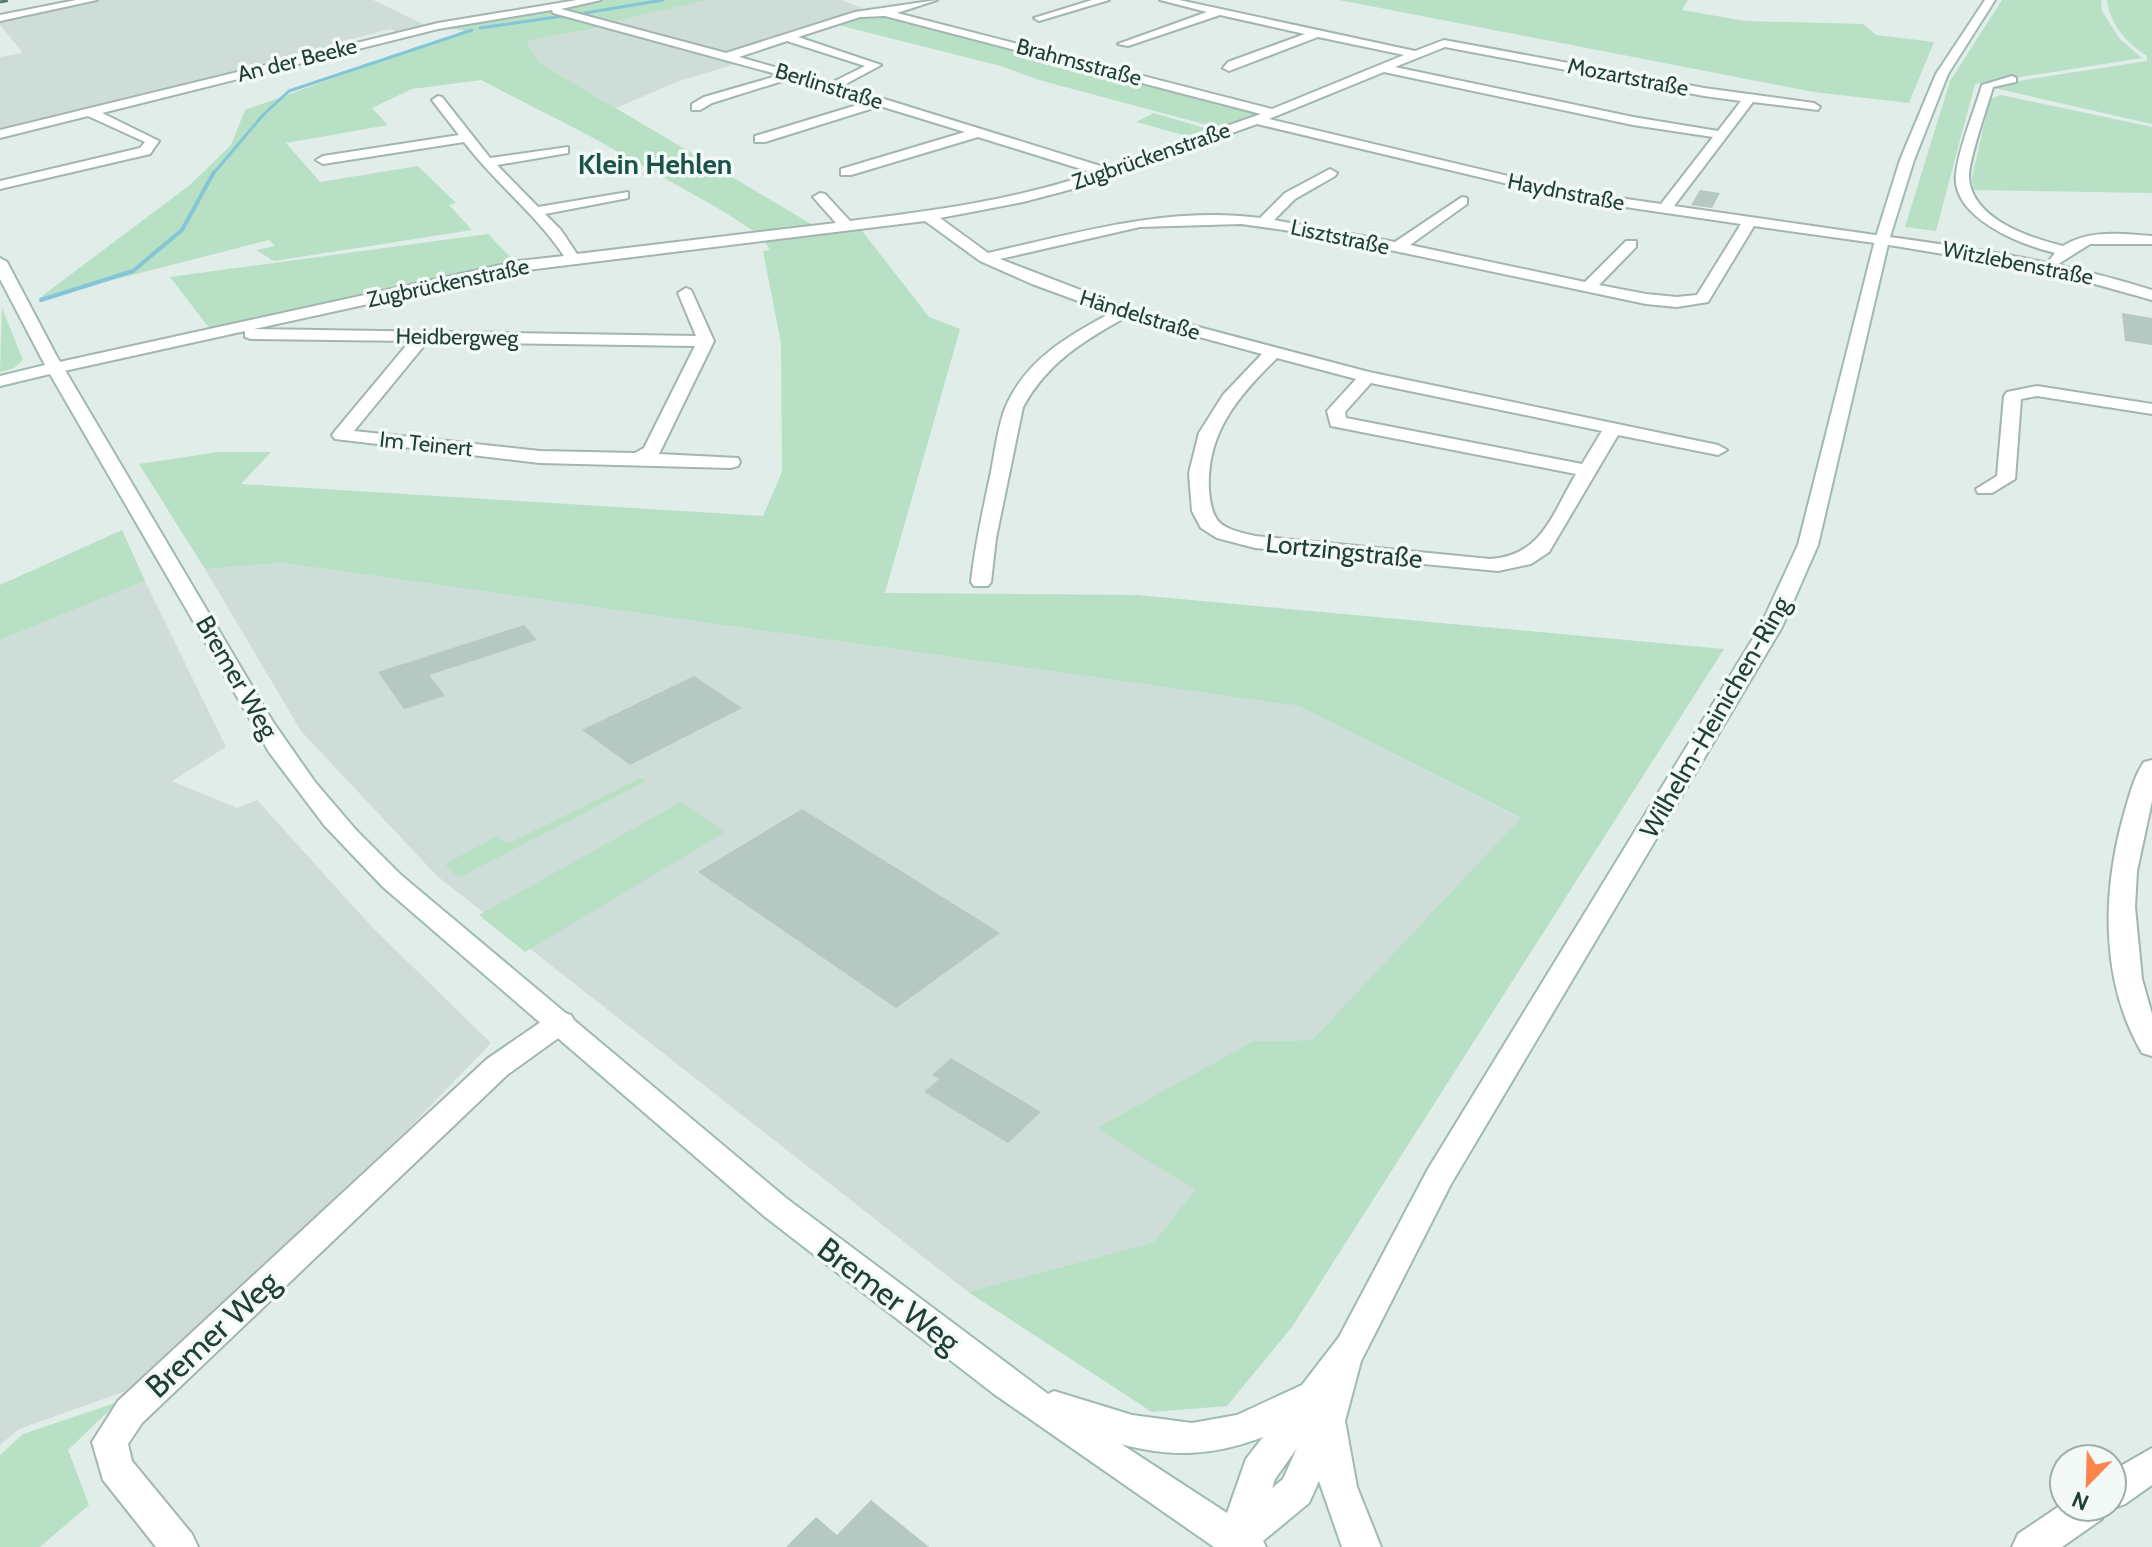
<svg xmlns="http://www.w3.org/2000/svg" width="2152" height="1547" font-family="Cabin,sans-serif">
  <rect width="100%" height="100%" fill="#e1ede8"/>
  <g fill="#cfddd8">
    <path d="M96,0h277l52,25 -28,7 -7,-3 -47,12 6,3 -349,86v-73l23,-4 -23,-28v-7l99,-16z"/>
    <path d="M708,0h134l32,13 -144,42 16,6 -67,20 -63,27 -78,-46 -13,-21 87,-15 -6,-3z"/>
    <path d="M282,563l1017,143 223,113 -210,221 -59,1 -155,87 98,62 -42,52 -186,50 -531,-416 -136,-145 -96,-162z"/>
    <path d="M145,581l81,166 -54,34 65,27 20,-8 115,127 119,116 -82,85 -280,262 -110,39 -19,16v-805z"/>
  </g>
  <g fill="#b8e0c5">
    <path d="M596,0h112l-100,23 7,2 -89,16 12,21 280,166 38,-5 73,94 31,12 -75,264 252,2 587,54 -432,678 -65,79 -75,6 -184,-120 186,-50 41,-52 -98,-62 156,-87 59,-1 209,-222 -222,-112 -1017,-143 -77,6 -66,-105 80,-12h52l-30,32 522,32 19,-44 -1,-129 -18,-92 7,-1 -10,-15 -39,-25 -133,-75 -107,-55 -69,9 -40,19 16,17 -102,18 34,39 98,-16 38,37 -7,2 23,25 -198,31 -18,-11 19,-4 -6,-6 -231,59 152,-114 41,-40 14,-35 220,-79 -27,-5z"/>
    <path d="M1339,0h349l-6,10 63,11 118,3 13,11 58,7 -25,61 -95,-11z"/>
    <path d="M2002,0h99l1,11 17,27 23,20 -167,26 -39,147 -31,-4 45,-146z"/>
    <path d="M2107,0h45v124l-158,-36 5,-4 148,-23v-5c-20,-13 -37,-31 -40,-56z"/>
    <path d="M874,13l399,100 -47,17 -187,-50 -38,-14 -171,-43z"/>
    <path d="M2001,95l151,32v66l-178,-3 -2,-13 18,-78z"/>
    <path d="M1154,113l54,16 -21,7 -51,-14z"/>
    <path d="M488,234l31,32 -309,63 -40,-52z"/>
    <path d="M2,308l21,52 -9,8 -14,4z"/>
    <path d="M122,530l23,51 -145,59v-55z"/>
    <path d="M641,778l5,3 -188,97 -13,-14 52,-28 10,8z"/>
    <path d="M681,802l44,30 -200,120 -46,-37z"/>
    <path d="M118,1402l-50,48 21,55 -49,42h-40v-92l23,-21z"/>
  </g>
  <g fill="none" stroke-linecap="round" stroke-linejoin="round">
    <g stroke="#84c5d7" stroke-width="3">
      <path d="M585,13l78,-13"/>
      <path d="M480,28l83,-12"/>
      <path d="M213,174l50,-59 26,-24 183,-61"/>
    </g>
    <path stroke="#84c5d7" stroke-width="4" d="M41,300l92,-29 49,-41 32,-58"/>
  </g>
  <g fill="#b6c8c2">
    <path d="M1700,190l20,3 -8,15 -21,-3z"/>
    <path d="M2122,313l30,5v27l-27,-4z"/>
    <path d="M524,625l13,15 -108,35 16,21 -41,13 -26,-37z"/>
    <path d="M694,676l48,32 -112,57 -48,-35z"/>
    <path d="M802,809l198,124 -104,75 -198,-136z"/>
    <path d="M951,1058l90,54 -33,31 -84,-51 15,-13 -7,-4z"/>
    <path d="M871,1500l58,47h-143l30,-30 21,18z"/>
  </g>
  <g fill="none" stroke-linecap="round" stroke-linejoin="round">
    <g stroke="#a3b5b0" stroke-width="4">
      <g id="minor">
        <path d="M76,0h21l-97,21v-6z"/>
        <path d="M577,0h24l-40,9 165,44 129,-41 82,-12 -40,13 375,96 132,-54 -86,-18 -89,34 -6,-3 5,-6 77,-28 -85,-19 -92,31 -10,-2 89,-32 -47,-12h19l236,51 29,-11 260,48 110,15 6,4 -2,3 -65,-8 -79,104 208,30 7,4 -7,4 -128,-18 -46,76 -31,5 -31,-3 -327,-69 -78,-11 -101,3 -140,32 130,50 239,63 349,73 9,5 -9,5 -100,-20 -69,117 -18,12 -33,7 -243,-23 -38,-10 -16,-10 -9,-17 -3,-38 10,-40 24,-38 39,-41 -136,-37c-43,24 -79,46 -103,90l-27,131 -5,44 -3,4h-14l-3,-4c4,-37 12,-73 20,-110 4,-21 7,-47 15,-66 20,-46 63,-71 105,-93l-79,-29 -52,-23 -55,-40 -406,50 -265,58 442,7 -18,-43 8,-5 5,2 23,51 -55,113 79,4 2,4 -2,4 -7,2 -191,-5 -205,-24 -3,-4 3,-4 75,-90 -159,-2 -6,-2v-6l-190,42 -6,-1 -2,-4 2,-4 6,-1 464,-102 45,-5c-28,-42 -69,-73 -100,-114l-141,22 -7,-4 7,-4 136,-21 -27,-35 6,-4 4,1 48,61 78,-11v6l-71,12 41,42 90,-15v6l-83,16 16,16 16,24 259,-31 -23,-26 7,-4 5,1 25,27c82,-10 165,-21 244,-48l-116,-36 -127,38h-10v-6l124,-37 -85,-26 -115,36h-10v-6l112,-34 -75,-24 -80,25 -12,7h-8v-6l12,-7 76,-22 -227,-62 -1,-3 -114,19 -336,84 57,28 -9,13 -150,35v-8l140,-33 5,-6 -57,-26 -88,22v-8l438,-107zM885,16l376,98 -154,54 -265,-82 39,-21 -83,-28 62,-20zM787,41l78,25 -34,17 -92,-26zM1445,47l259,49 37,5 -23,30 -85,-14 -238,-50zM1384,72l249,53 80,12 -52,67 -90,-13 -302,-72zM1257,124l314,75 170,25 -44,71 -20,2 -31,-3 -47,-9 37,-38v-6h-10l-41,41 -175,-37 57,-41v-6l-5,-1 -67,45 -121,-22 21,-21 40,-23 2,-3 -7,-4 -45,24 -25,25c-92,-12 -183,15 -272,35l-48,-35 83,-16 57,-15zM427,342l268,4 -51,102 -9,5 -95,-2 -186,-20zM1277,358l79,21 -29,32 4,15 245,48c-24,40 -34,82 -86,85l-235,-23c-33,-8 -43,-10 -46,-46 -3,-57 29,-94 68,-132zM1371,383l231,48 -20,33 -236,-46 -1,-6z"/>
        <path d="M1092,0h17l-70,21 -5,-3z"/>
        <path d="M2012,76l4,2v4l-23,5c-5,18 -25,75 -24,90 2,42 61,61 94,69 27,-17 59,-12 89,-10v8h-62l-35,22 -7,-4 7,-9c-33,-8 -104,-35 -99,-79 3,-27 18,-62 26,-89z"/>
        <path d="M2037,386l115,18v10l-115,-18 -16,3 -6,80 -23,14h-14l-2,-4 21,-13 7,-80 3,-4z"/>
        <path d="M561,1012l10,3 4,7 -4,7 -64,46 -365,348 -14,21 4,17 60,73 6,13h-42l-53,-67 -11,-38 26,-41 369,-342 64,-44z"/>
        <path d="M2152,1448v37l-27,19 -13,5 -5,-2 -5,12 -40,28h-50l6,-13 46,-31v4h48v-36z"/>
      </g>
    </g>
    <g stroke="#a3b5b0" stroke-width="4">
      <g id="tertiary">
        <path d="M1882,236c91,12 182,26 270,54v10l-100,-28 -175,-29 -2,-3z"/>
        <path d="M2152,760v41l-15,70 -2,36 7,72 10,35v42l-10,-3c-42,-72 -40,-161 -18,-239 5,-17 10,-38 20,-52z"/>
      </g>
    </g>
    <g stroke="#9ebab2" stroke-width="4">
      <path id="secondary" d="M1985,0h10l-47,74 -34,86 -25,80 -71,305 -36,82 -331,557 -90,177 -16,60 12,66 24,60h-39l-23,-66 -10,22 -46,38 3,6h-52l-220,-153 -230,-178 -381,-329 -59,-62 -55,-73 -219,-378 -50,12v-10l45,-11 -45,-86v-21l7,4 49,93 217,367 42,60 41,48 45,45 385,323 262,196 6,-3 78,24 60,8 45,-8 65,-30 37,-48 89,-168 332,-542 38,-82 77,-305 25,-80 36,-86zM1263,1437l-17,22 -19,54 -106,-69c51,14 93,12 142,-7zM1297,1448l-14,31 -11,9 3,-9z"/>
    </g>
    <use href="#minor" fill="#fff" fill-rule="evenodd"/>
    <use href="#tertiary" fill="#fff" fill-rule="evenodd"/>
    <use href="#secondary" fill="#fff" fill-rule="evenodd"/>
    <path stroke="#5a7b74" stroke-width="3" stroke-dasharray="8 4" stroke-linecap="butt" d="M0,2l11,-2"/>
  </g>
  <g text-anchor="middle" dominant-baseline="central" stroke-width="7" stroke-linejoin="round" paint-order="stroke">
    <g font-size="22" fill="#203f39" stroke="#f2f9f6">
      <text transform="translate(297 60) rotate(-14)">An der Beeke</text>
      <text transform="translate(1079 62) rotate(15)">Brahmsstraße</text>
      <text transform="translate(1628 77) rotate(11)">Mozartstraße</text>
      <text transform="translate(829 86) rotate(17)">Berlinstraße</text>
      <text transform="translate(1151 156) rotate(-19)">Zugbrückenstraße</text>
      <text transform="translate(1566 192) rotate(11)">Haydnstraße</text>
      <text transform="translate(1340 237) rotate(12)">Lisztstraße</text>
      <text transform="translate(2018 263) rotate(11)">Witzlebenstraße</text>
      <text transform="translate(448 283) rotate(-12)">Zugbrückenstraße</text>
      <text transform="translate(1140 315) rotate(17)">Händelstraße</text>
      <text transform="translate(457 337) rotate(1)">Heidbergweg</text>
      <text transform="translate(426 444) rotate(6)">Im Teinert</text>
    </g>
    <g font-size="26" fill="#203f39" stroke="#f2f9f6">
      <text transform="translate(1344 551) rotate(6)">Lortzingstraße</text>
      <text transform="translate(237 677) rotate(60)">Bremer Weg</text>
      <text transform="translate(1715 717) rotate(-60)">Wilhelm-Heinichen-Ring</text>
    </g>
    <g font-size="28" font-weight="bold" fill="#1a5349" stroke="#f2f9f6">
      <text x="655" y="164">Klein Hehlen</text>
    </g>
    <g font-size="32" fill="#203f39" stroke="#f2f9f6">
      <text transform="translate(889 1295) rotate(37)">Bremer Weg</text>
      <text transform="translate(212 1334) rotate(-43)">Bremer Weg</text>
    </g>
  </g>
  <g transform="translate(2088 1483) rotate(203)"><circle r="38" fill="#f2f9f6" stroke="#9eafaa" stroke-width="2"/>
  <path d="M0-6L14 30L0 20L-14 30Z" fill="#fe844e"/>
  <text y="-12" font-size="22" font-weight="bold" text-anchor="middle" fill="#203f39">N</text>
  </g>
</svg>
